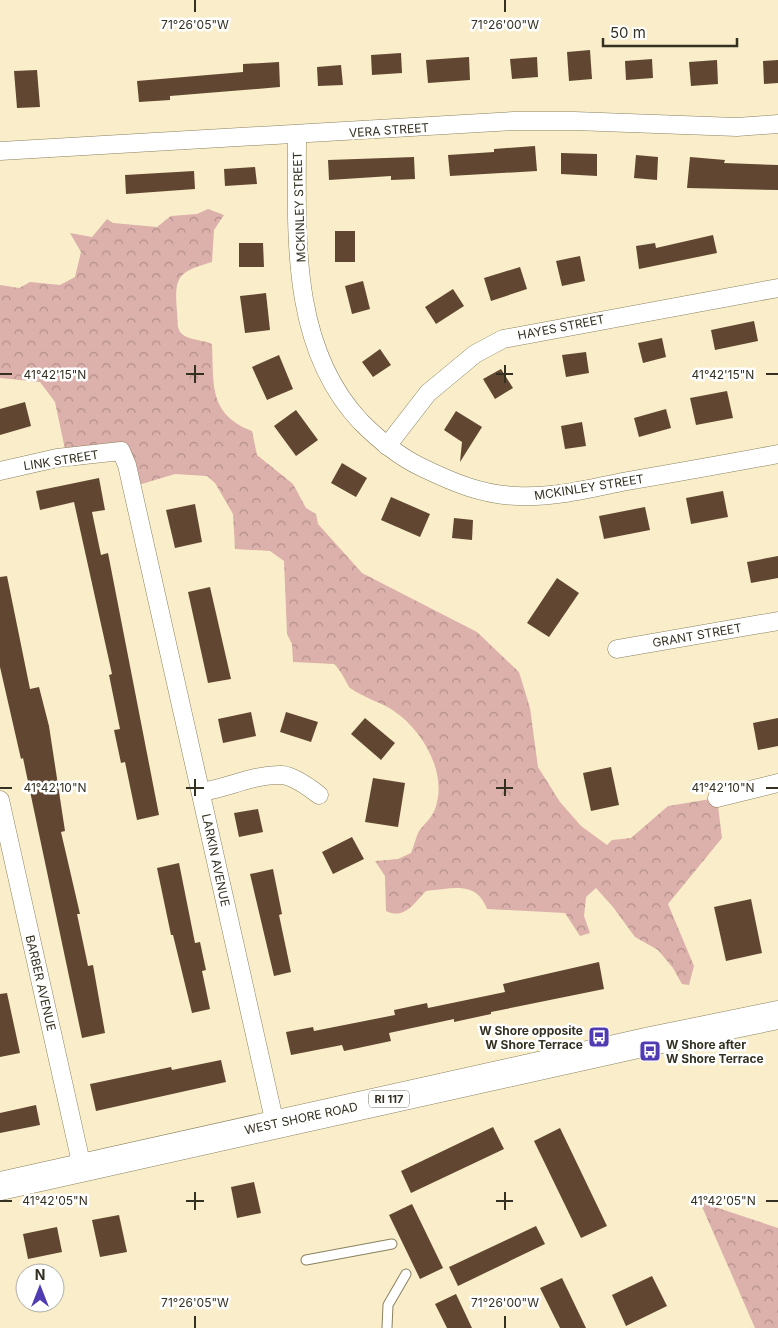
<svg xmlns="http://www.w3.org/2000/svg" width="778" height="1328" font-family="Inter,sans-serif">
  <defs>
    <pattern id="forest-crowns" width="20" height="18" patternUnits="userSpaceOnUse" patternTransform="scale(1.25)"><rect width="20" height="18" fill="#dcb0ab"/><path d="M2 6a3 3 0 1 1 6 0M12 15a3 3 0 1 1 6 0" fill="none" stroke="#b3908b"/></pattern>
  </defs>
  <rect width="100%" height="100%" fill="#f9eec9"/>
  <g fill="url(#forest-crowns)">
    <path d="M208,209l16,6 -10,15 -2,32c-34,10 -38,14 -35,50 1,7 -1,17 5,22 6,6 22,6 30,10 2,40 -4,70 40,87l5,24 36,29 13,24 10,6 2,10 44,49 115,59 42,40 11,36 8,59 22,35 21,24 26,19 5,-5 19,-2 37,-32 49,-8 5,40 -54,66 26,62 -5,19 -7,-1 -9,-16 -15,-18 -23,-13 -22,-30 -17,-19 -10,9 -2,19 6,17 -10,3 -15,-23 -78,-4c-11,-29 -35,-20 -61,-18 -12,12 -21,29 -40,20l-1,-35 -10,-15 23,-2 13,-6c3,-7 5,-16 8,-22 6,-8 14,-14 17,-25 11,-34 -14,-76 -42,-95 -13,-9 -30,-13 -44,-23 -2,-2 -9,-18 -16,-24l-41,-2 -1,-18 -5,-10 -3,-73 -14,-10 -35,-2 -2,-35 -18,-31 -8,-7 -32,-2 -40,12 -12,-32h-57l-11,-52 -15,-20 -40,-4v-93l19,3 11,-6 30,3 15,-8 6,-25 -11,-19 22,4 15,-18 6,4 44,4 14,-11 26,-2z"/>
    <path d="M700,1202l78,26v100h-23z"/>
  </g>
  <g fill="#614731">
    <path d="M590,50l2,29 -23,2 -2,-29z"/>
    <path d="M401,53l1,20 -30,2 -1,-20z"/>
    <path d="M469,57l1,23 -42,3 -2,-23z"/>
    <path d="M537,57l1,20 -26,2 -2,-20z"/>
    <path d="M652,59l1,19 -27,2 -1,-19z"/>
    <path d="M717,60l1,24 -27,2 -2,-24z"/>
    <path d="M778,60v23l-14,1 -1,-23z"/>
    <path d="M279,62l1,25 -110,9v4l-31,2 -2,-21 106,-9v-8z"/>
    <path d="M341,65l2,20 -25,1 -1,-19z"/>
    <path d="M37,70l3,37 -23,1 -3,-37z"/>
    <path d="M535,146l2,25 -87,5 -2,-21 46,-3v-3z"/>
    <path d="M561,153l36,1v22l-36,-2z"/>
    <path d="M636,155l22,2 -1,23 -23,-2z"/>
    <path d="M414,157l1,22 -24,1v-4l-62,4 -1,-20z"/>
    <path d="M690,157l35,3 -1,3 54,2v25l-91,-2z"/>
    <path d="M255,167l2,17 -32,2 -1,-17z"/>
    <path d="M194,171l1,18 -69,5 -1,-19z"/>
    <rect x="335" y="231" width="20" height="31"/>
    <path d="M713,235l4,18 -78,16 -3,-23 19,-3 1,5z"/>
    <path d="M239,243h24l1,24h-25z"/>
    <path d="M580,256l5,25 -23,5 -6,-25z"/>
    <path d="M520,267l7,22 -36,12 -7,-23z"/>
    <path d="M363,281l7,28 -18,5 -7,-28z"/>
    <path d="M453,289l11,17 -28,18 -11,-17z"/>
    <path d="M266,293l4,37 -25,3 -5,-37z"/>
    <path d="M754,321l4,20 -43,9 -4,-20z"/>
    <path d="M662,338l4,19 -23,6 -5,-20z"/>
    <path d="M380,349l11,16 -18,12 -11,-15z"/>
    <path d="M586,352l3,21 -23,4 -4,-22z"/>
    <path d="M279,355l14,34 -26,11 -15,-33z"/>
    <path d="M501,369l12,19 -18,11 -12,-20z"/>
    <path d="M727,391l6,27 -37,7 -6,-27z"/>
    <path d="M25,402l6,24 -31,9v-26z"/>
    <path d="M666,409l5,19 -32,9 -5,-19z"/>
    <path d="M296,410l22,30 -22,16 -22,-30z"/>
    <path d="M456,411l26,16 -22,35 2,-20 -18,-12z"/>
    <path d="M582,422l4,24 -21,3 -4,-23z"/>
    <path d="M342,463l25,15 -11,19 -25,-14z"/>
    <path d="M99,478l6,32 -13,2 9,43 7,-2 51,262 -22,5 -12,-58 -4,1 -7,-33 6,-1 -11,-54 3,-1 -38,-172 -34,8 -4,-19z"/>
    <path d="M723,491l5,26 -37,7 -5,-26z"/>
    <path d="M391,497l39,17 -10,23 -39,-17z"/>
    <path d="M195,504l7,38 -27,6 -9,-38z"/>
    <path d="M645,507l5,23 -46,9 -5,-23z"/>
    <path d="M454,518l19,2 -1,20 -20,-2z"/>
    <path d="M778,556v22l-27,5 -4,-21z"/>
    <path d="M7,576l23,113 9,-2 10,39 16,105 -4,1 19,82h-3l11,52 5,-1 12,68 -23,5 -59,-280 -2,1 -21,-92v-90z"/>
    <path d="M557,578l22,15 -30,44 -22,-14z"/>
    <path d="M210,587l21,92 -23,4 -20,-91z"/>
    <path d="M251,712l5,24 -33,7 -5,-24z"/>
    <path d="M286,712l32,10 -7,20 -31,-10z"/>
    <path d="M365,718l30,25 -14,17 -30,-26z"/>
    <path d="M778,718v28l-20,4 -5,-27z"/>
    <path d="M611,767l8,38 -28,6 -8,-38z"/>
    <path d="M373,778l32,5 -7,44 -33,-5z"/>
    <path d="M258,809l5,23 -24,5 -5,-24z"/>
    <path d="M352,837l12,22 -31,15 -11,-22z"/>
    <path d="M179,863l16,80 5,-1 6,28 -4,1 8,38 -18,4 -19,-78h-2l-14,-67z"/>
    <path d="M273,869l9,45 -3,1 12,57 -17,4 -24,-102z"/>
    <path d="M751,899l11,54 -36,8 -12,-54z"/>
    <path d="M599,962l5,27 -113,23v2l-37,8v-3l-65,14 2,8 -47,10 -2,-6 -51,10 -5,-23 27,-5 1,4 81,-16 -1,-5 33,-7 1,5 77,-16 -2,-8z"/>
    <path d="M7,993l13,60 -20,4v-63z"/>
    <path d="M221,1060l5,22 -130,29 -6,-27 81,-17 1,3z"/>
    <path d="M36,1105l4,20 -40,8v-20z"/>
    <path d="M493,1127l11,22 -93,44 -10,-22z"/>
    <path d="M560,1128l47,98 -26,12 -47,-97z"/>
    <path d="M254,1182l7,31 -24,5 -6,-31z"/>
    <path d="M412,1204l31,64 -23,11 -31,-64z"/>
    <path d="M119,1215l8,37 -27,5 -8,-37z"/>
    <path d="M536,1226l9,18 -87,42 -9,-19z"/>
    <path d="M57,1227l5,25 -34,7 -5,-25z"/>
    <path d="M652,1276l15,30 -41,20 -14,-31z"/>
    <path d="M562,1278l24,50h-26l-20,-40z"/>
    <path d="M456,1294l16,34h-25l-12,-24z"/>
  </g>
  <g fill="none" stroke-linecap="round" stroke-linejoin="round">
    <g stroke="#8a815f" stroke-width="11">
      <g id="lane">
        <path d="M306,1260l86,-16"/>
        <path d="M387,1328l1,-23 18,-31"/>
      </g>
    </g>
    <g stroke="#8a815f" stroke-width="19">
      <g id="street">
        <path d="M297,135c0,98 -8,211 64,287 18,18 37,34 60,45 31,15 61,28 96,29 35,2 71,-7 105,-14 52,-9 104,-18 156,-28"/>
        <path d="M0,151l514,-30h60l163,6 41,-3"/>
        <path d="M387,446l41,-53 47,-39 28,-15 275,-51"/>
        <path d="M0,471l57,-13 64,-7 6,14 148,659"/>
        <path d="M617,649l161,-28"/>
        <path d="M201,792c27,-4 53,-18 81,-17 12,1 28,13 37,20"/>
        <path d="M717,798l61,-15"/>
        <path d="M0,800l82,367"/>
      </g>
    </g>
    <g stroke="#8a815f" stroke-width="29">
      <path id="primary" d="M0,1186l651,-145 127,-26"/>
    </g>
    <use href="#lane" stroke="#fff" stroke-width="9"/>
    <use href="#street" stroke="#fff" stroke-width="18"/>
    <use href="#primary" stroke="#fff" stroke-width="28"/>
  </g>
  <path fill="none" stroke="#353122" stroke-width="2" d="M195,0v12M505,0v12M195,365v18M505,365v18M0,374h12M186,374h18M496,374h17M766,374h12M195,779v17M505,779v17M0,788h12M186,788h18M496,788h17M766,788h12M195,1192v18M505,1192v18M0,1201h12M186,1201h18M496,1201h17M766,1201h12M195,1316v12M505,1316v12"/>
  <defs>
    <g id="bus-square" transform="scale(1.125)"><rect x="-9" y="-9" width="18" height="18" rx="4" fill="#503bb3" stroke="#fff"/><path d="M-5-6H5V4H4V6H2V4H-2V6H-4V4H-5ZM-3.5-4V0h7V-4ZM-3.5 1.2v1.5H-2V1.2ZM2 1.2v1.5H3.5V1.2Z" fill="#fff"/></g>
  </defs>
  <g fill-rule="evenodd">
    <use href="#bus-square" x="599" y="1037"/>
    <use href="#bus-square" x="650" y="1051"/>
  </g>
  <g text-anchor="middle" dominant-baseline="central" stroke-width="5" stroke-linejoin="round" paint-order="stroke">
    <rect fill="#fff" stroke="#726f64" stroke-width="1" x="369" y="1090.5" width="40" height="17" rx="4"/>
    <g font-size="11" font-weight="bold" fill="#353122">
      <text x="389" y="1099">RI 117</text>
    </g>
    <g font-size="12" fill="#353122" stroke="#fff">
      <text transform="translate(389 130) rotate(-4)">VERA STREET</text>
      <text transform="translate(299 207) rotate(-92)">MCKINLEY STREET</text>
      <text transform="translate(561 327) rotate(-11)">HAYES STREET</text>
      <text transform="translate(61 460) rotate(-9)">LINK STREET</text>
      <text transform="translate(589 487) rotate(-9)">MCKINLEY STREET</text>
      <text transform="translate(697 635) rotate(-10)">GRANT STREET</text>
      <text transform="translate(216 860) rotate(78)">LARKIN AVENUE</text>
      <text transform="translate(41 983) rotate(77)">BARBER AVENUE</text>
      <text transform="translate(301 1118) rotate(-12)">WEST SHORE ROAD</text>
    </g>
    <g font-size="12" font-weight="bold" fill="#353122" stroke="#fff" text-anchor="end">
      <text x="583" y="1030">W Shore opposite<tspan x="583" dy="14">W Shore Terrace</tspan></text>
      <text x="666" y="1044" text-anchor="start">W Shore after<tspan x="666" dy="14">W Shore Terrace</tspan></text>
    </g>
  </g>
  <g font-size="12" text-anchor="middle" fill="#353122" stroke="#fff" stroke-width="5" stroke-linejoin="round" paint-order="stroke">
    <text x="195" y="29">71°26'05"W</text>
    <text x="505" y="29">71°26'00"W</text>
    <text x="55" y="379">41°42'15"N</text>
    <text x="723" y="379">41°42'15"N</text>
    <text x="55" y="792">41°42'10"N</text>
    <text x="723" y="792">41°42'10"N</text>
    <text x="55" y="1205">41°42'05"N</text>
    <text x="723" y="1205">41°42'05"N</text>
    <text x="195" y="1307">71°26'05"W</text>
    <text x="505" y="1307">71°26'00"W</text>
  </g>
  <g transform="translate(40 1288)"><circle r="24" fill="#ffffff" stroke="#aeada7"/>
  <path d="M0-4L9 19L0 12L-9 19Z" fill="#503bb3"/>
  <text y="-8" font-size="14" font-weight="bold" text-anchor="middle" fill="#353122">N</text>
  </g>
  <path d="M603 38v8h134v-8" fill="none" stroke="#353122" stroke-width="2.5"/>
  <text x="610" y="38" font-size="15" fill="#353122" stroke="#ffffff" stroke-width="4" paint-order="stroke">50 m</text>
</svg>
